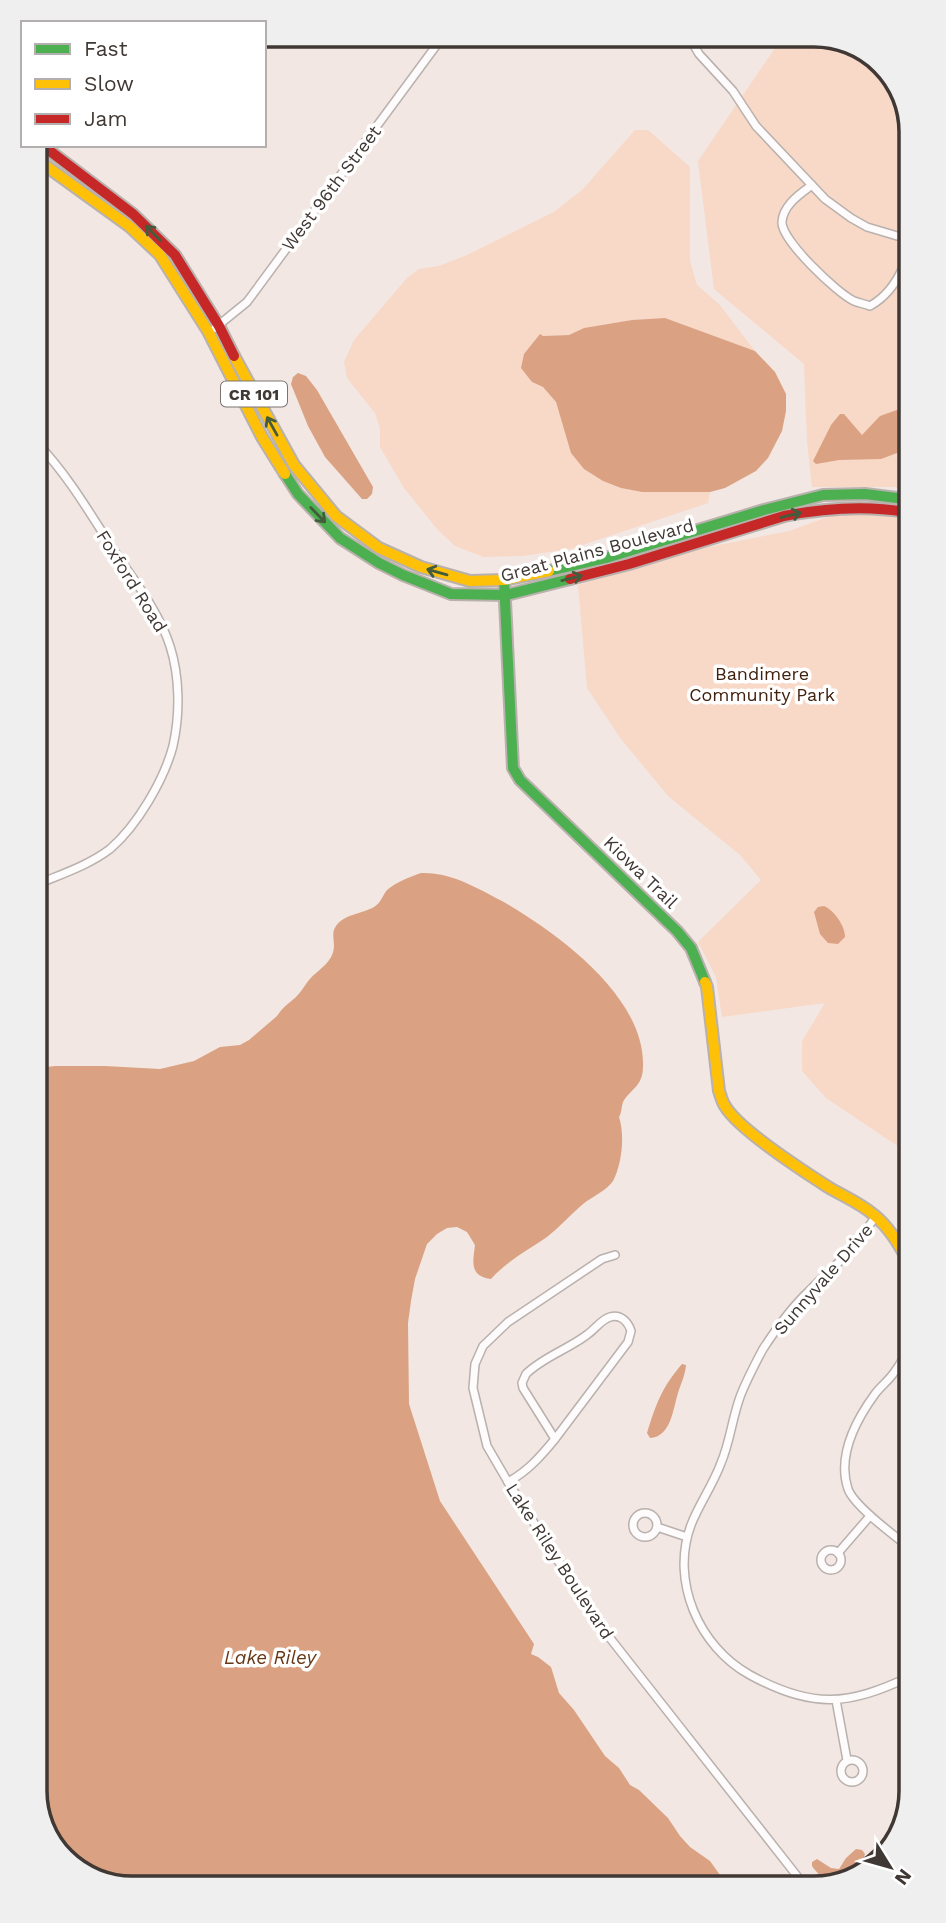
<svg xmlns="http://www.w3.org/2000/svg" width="946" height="1923" font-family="'Work Sans',sans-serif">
  <rect width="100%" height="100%" fill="#f2e7e2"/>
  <g fill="#f8d8c7">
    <path d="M784,35h36l53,20 31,40 1,395 -10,-3h-83l-5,-46 -3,-77 -90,-75 -16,-128z"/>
    <path d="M635,130h13l42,37v94l7,24 22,19 36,47 -90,-33 -33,2 -48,8 -15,7 -26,1 -12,46 12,5 13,15 5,16 42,63 18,7 21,4h68l-2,11 -138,46 -48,7 -38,1 -29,-11 -18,-17 -33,-41 -24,-41v-18l-5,-16 -28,-35 -3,-16 10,-22 53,-62 12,-9 20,-3 28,-11 87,-43 29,-23z"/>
    <path d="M833,515h54l19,6 2,632 -82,-55 -24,-27v-30l23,-38 -103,14 -6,-40 -18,-35 63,-62 -21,-25 -72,-59 -47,-57 -34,-51 -9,-103 125,-37 86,-17z"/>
  </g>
  <g fill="#daa282">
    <path d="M665,318l90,33 20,21 11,22v17l-4,20 -14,27 -12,13 -31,17 -15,4h-68l-21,-4 -18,-7 -19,-12 -13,-16 -15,-51 -13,-15 -11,-5 -11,-14 3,-14 16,-20 3,2 26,-1 15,-7 48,-8z"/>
    <path d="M298,373l8,3 11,14 56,97 -1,7 -5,5h-5l-37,-42 -17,-31 -17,-42 2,-7z"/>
    <path d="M905,407v43l-24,9 -42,1 -23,4 -3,-3 18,-36 9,-11h4l18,21 18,-19z"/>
    <path d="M421,873c30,-1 56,15 81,28 54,31 143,95 141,165 0,21 -12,22 -20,36 -2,6 -1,10 -4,15 6,18 3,47 -6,64 -6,9 -21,16 -30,23 -12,10 -23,23 -36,33 -19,13 -40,24 -56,42 -22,-3 -18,-17 -16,-34l-8,-13 -10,-5 -10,1 -10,6 -10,10 -12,35 -4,22 -3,22 1,81 31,97 94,143 -3,10 7,3 13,10 8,26 15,17 31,46 14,12 11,17 9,5 29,28 12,18 10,11 20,14 15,21 -599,6 -53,-20 -31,-40 -3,-760 16,-2h50l55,3 34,-8 26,-14 20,-2 9,-5 28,-24c5,-8 12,-13 19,-19 5,-5 9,-12 13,-17 5,-6 11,-10 16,-15 17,-17 3,-28 11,-39 8,-12 26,-12 38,-19 7,-4 8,-11 13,-17 9,-8 23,-13 34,-17z"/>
    <path d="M824,906c10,4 21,20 21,31l-7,7 -10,-1 -8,-9 -6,-22 4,-5z"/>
    <path d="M682,1364l4,1c-1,11 -5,18 -8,28 -5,16 -7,44 -28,45l-3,-5c9,-29 15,-46 35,-69z"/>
    <path d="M856,1849l6,1 3,4 -5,14 -9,13c-20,0 -27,2 -39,-15v-4l5,-3 14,9 8,1 7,-11z"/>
  </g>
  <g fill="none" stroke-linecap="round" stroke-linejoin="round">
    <g stroke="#b9b1ad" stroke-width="10">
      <g id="street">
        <path d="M688,35l11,19 34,37 23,35 69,73 26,19 16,9 37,11"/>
        <path d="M812,185c-12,9 -29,20 -30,37 -1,18 55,71 72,79 5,2 11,3 16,5 16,-9 27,-24 34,-41"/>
        <path d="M215,328l32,-26 197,-267"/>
        <path d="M37,443c29,30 51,67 74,103 21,32 47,63 59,100 10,31 10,69 3,100 -9,34 -36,80 -63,103 -21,16 -48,25 -72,35"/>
        <path d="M876,1216c-6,8 -12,18 -18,26 -15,18 -33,32 -49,49 -17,16 -33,38 -46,58 -8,15 -17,32 -23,48 -8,22 -10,45 -19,66 -8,22 -22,41 -30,62 -21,56 8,122 59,150 62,34 98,31 161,1"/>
        <path d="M615,1255l-13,4 -94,63 -25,24 -8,18 -2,24 14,58 21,36 87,137 206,262"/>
        <path d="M909,1346c-4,10 -10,20 -16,28 -5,7 -13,13 -18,20 -19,26 -38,62 -27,95 6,17 47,47 62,59"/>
        <path d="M508,1482c20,-11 33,-26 47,-43l73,-97 3,-11c-3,-9 -10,-17 -21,-14 -8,2 -15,12 -22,17 -19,15 -45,23 -62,40l-4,9 1,5 32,51"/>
        <circle cx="645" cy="1525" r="12"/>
        <path d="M657,1527l30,10"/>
        <circle cx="831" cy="1560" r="10"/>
        <path d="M838,1553l32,-37"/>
        <path d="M836,1700l11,60"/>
        <circle cx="852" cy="1771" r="11"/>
      </g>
    </g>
    <g stroke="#b9b1ad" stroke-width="14">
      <g id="fast">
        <path d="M285,474l13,20 42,44 39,25 24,12 48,19 55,1 64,-16"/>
        <path d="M549,571l57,-13 158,-48 59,-15 42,-1 40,5"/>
        <path d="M504,580l9,188 7,12 157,151 14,17 14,34"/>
      </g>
    </g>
    <g stroke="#b9b1ad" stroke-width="14">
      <g id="slow">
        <path d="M35,158l94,68 31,29 48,76 54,106 23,37"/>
        <path d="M234,356l60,109 42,51 43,32 42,19 49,14 34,-1 45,-9"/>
        <path d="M705,982l2,5 12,104c2,5 3,11 6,15 14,24 78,65 103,81 15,9 32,16 46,28 16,13 26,30 35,48"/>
      </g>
    </g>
    <g stroke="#b9b1ad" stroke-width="14">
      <g id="jam">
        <path d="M42,145l91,69 42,41 44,71 15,30"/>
        <path d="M570,579l59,-15 155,-48c41,-8 80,-11 122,-4"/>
      </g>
    </g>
    <use href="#street" stroke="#fdfbfb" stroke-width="7"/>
    <use href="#fast" stroke="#4caf50" stroke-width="10"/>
    <use href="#slow" stroke="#ffc107" stroke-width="10"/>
    <use href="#jam" stroke="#c62828" stroke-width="10"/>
  </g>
  <defs><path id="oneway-shaft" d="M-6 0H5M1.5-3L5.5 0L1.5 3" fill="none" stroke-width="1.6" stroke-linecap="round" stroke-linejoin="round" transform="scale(1.75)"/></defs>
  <g stroke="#445c3c">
    <use href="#oneway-shaft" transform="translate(153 233) rotate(-135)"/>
    <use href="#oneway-shaft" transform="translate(272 426) rotate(-119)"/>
    <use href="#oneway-shaft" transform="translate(318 515) rotate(46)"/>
    <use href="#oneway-shaft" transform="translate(791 515) rotate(-14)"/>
    <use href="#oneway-shaft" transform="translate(437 572) rotate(-164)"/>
    <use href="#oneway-shaft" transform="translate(572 578) rotate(-14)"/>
  </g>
  <g text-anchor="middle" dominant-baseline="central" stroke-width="7" stroke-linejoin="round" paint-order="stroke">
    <rect fill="#fff" stroke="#797471" stroke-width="2" x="221" y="381.5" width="66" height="25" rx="5"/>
    <g font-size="16" font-weight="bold" fill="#403834">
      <text x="254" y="394">CR 101</text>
    </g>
    <g font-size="18" fill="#403834" stroke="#fff">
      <text transform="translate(331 188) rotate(-53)">West 96th Street</text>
      <text transform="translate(597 550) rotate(-15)">Great Plains Boulevard</text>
      <text transform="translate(132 581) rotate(58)">Foxford Road</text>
      <text transform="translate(641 872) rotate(44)">Kiowa Trail</text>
      <text transform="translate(823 1279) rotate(-49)">Sunnyvale Drive</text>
      <text transform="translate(560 1561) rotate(57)">Lake Riley Boulevard</text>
    </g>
    <g font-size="18" fill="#40210e" stroke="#fff">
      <text x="762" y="673">Bandimere<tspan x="762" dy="21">Community Park</tspan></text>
    </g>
    <g font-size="19" font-style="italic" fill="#683716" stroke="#fff">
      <text x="270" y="1657">Lake Riley</text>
    </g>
  </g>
  <path d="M0 0H946V1923H0ZM132 47H814A85 85 0 0 1 899 132V1791A85 85 0 0 1 814 1876H132A85 85 0 0 1 47 1791V132A85 85 0 0 1 132 47Z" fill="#f0efef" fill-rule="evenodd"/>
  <path fill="none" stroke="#403834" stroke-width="3.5" d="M132 47H814A85 85 0 0 1 899 132V1791A85 85 0 0 1 814 1876H132A85 85 0 0 1 47 1791V132A85 85 0 0 1 132 47Z"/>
  <rect x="21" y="21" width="245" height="126" fill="#ffffff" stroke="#b3afae" stroke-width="2"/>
  <rect x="35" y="44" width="35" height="10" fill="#4caf50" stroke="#b3afae" stroke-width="2"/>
  <text x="84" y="56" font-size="21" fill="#403834">Fast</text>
  <rect x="35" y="79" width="35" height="10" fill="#ffc107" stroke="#b3afae" stroke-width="2"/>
  <text x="84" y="91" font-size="21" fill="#403834">Slow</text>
  <rect x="35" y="114" width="35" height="10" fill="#c62828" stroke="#b3afae" stroke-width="2"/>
  <text x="84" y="126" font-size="21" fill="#403834">Jam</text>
  <g transform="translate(890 1867) rotate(127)" stroke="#ffffff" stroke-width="5" paint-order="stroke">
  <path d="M0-5L12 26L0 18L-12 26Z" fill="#403834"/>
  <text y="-10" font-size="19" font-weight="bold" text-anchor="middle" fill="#403834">N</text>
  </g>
</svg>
